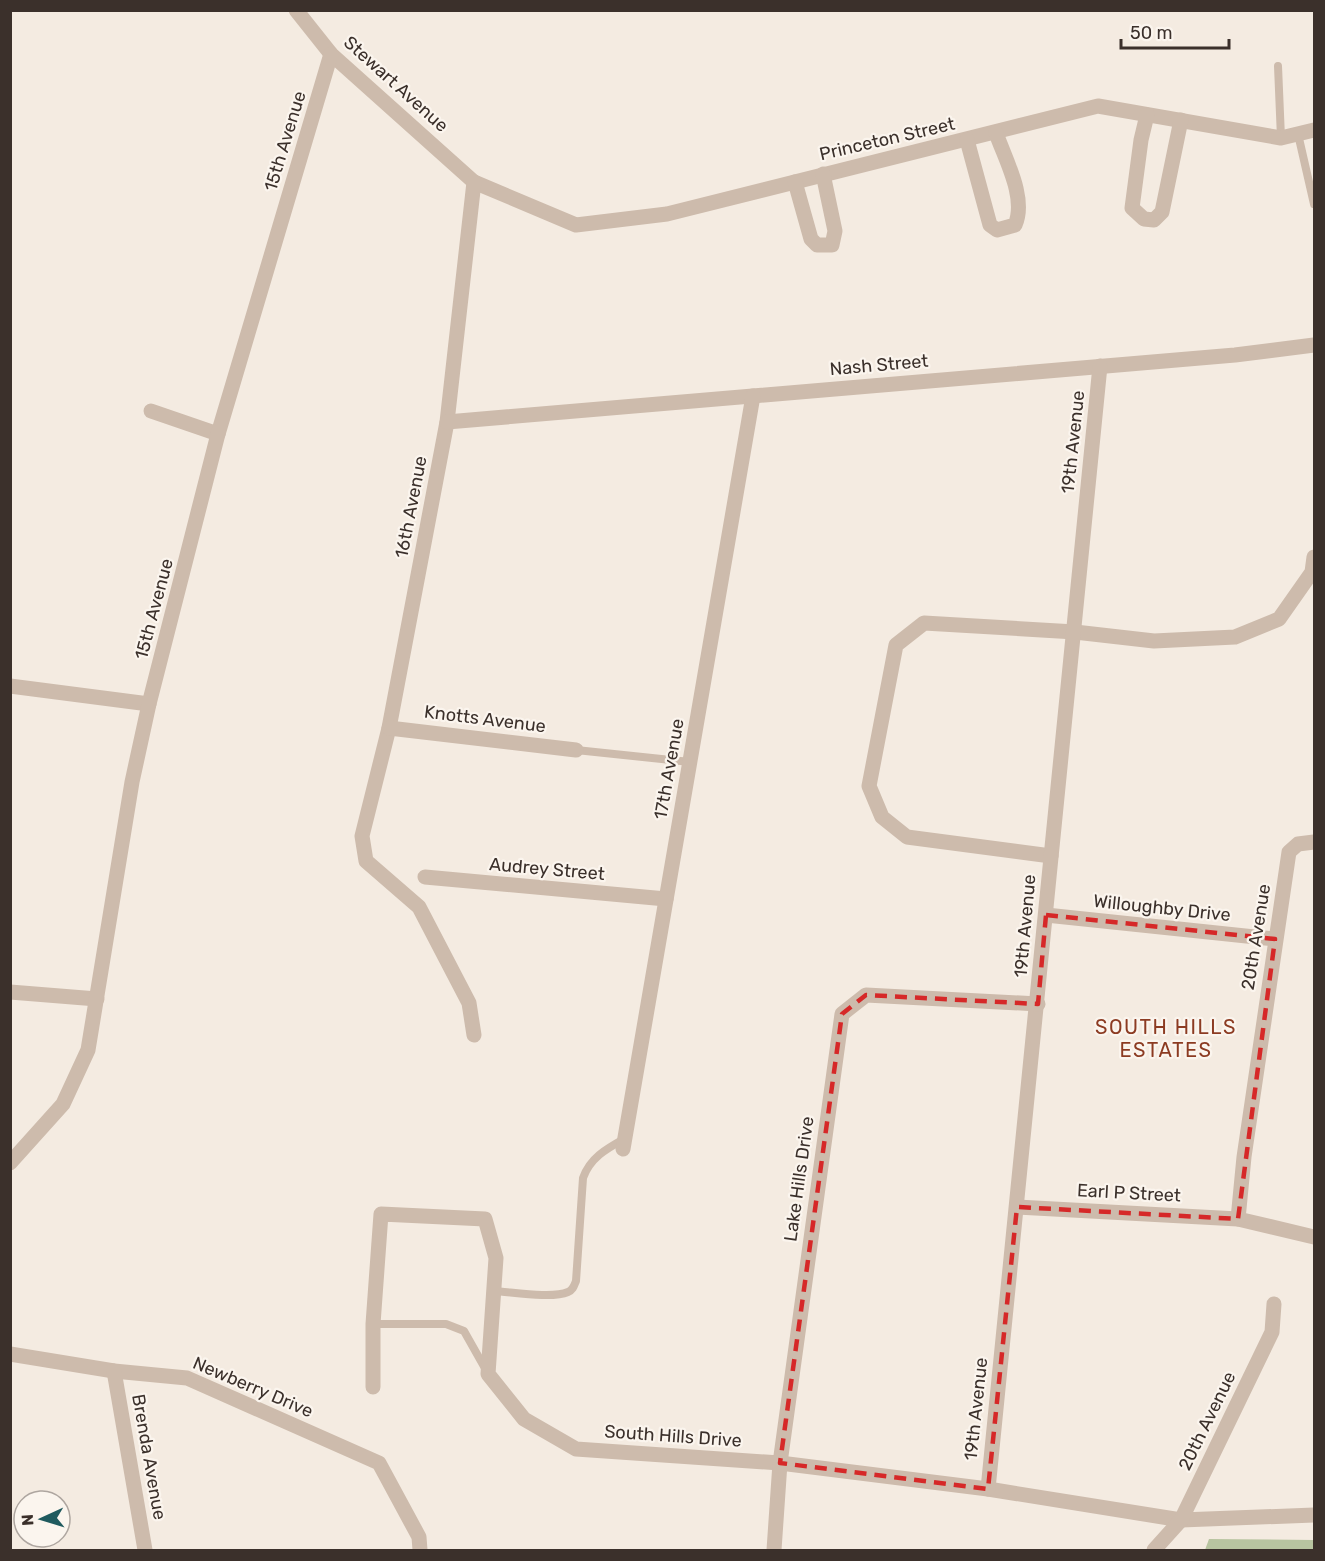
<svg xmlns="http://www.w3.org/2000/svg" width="1325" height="1561" font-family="Rubik,sans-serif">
  <rect width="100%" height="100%" fill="#f4ebe1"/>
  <path fill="#b8c4a0" d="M1209,1539l105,1v10h-109z"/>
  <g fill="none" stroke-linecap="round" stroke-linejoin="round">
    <g stroke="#cdbbac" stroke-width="8">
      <path d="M1278,66l3,72"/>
      <path d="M1298,134l16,70"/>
      <path d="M576,750l114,12"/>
      <path d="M494,1291c18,1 58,8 74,1 5,-2 6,-6 8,-11l7,-103c7,-20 23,-29 41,-39"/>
      <path d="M373,1324h73l18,7 22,39"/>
    </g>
    <g stroke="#cdbbac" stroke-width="15">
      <path d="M296,10l35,44 143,128 102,43 91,-11 431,-108 183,32 33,-8"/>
      <path d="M1147,115l-6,25 -9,68 12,11 10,1 8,-8 19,-92"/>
      <path d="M967,140l23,85 7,5 18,-5c12,-27 -10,-66 -19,-92"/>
      <path d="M474,182l-27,240 -58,306 -27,108 4,25 53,46 50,96 5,32"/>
      <path d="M795,182l16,57 6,6h15l3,-14 -12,-57"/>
      <path d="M151,411l67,23"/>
      <path d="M447,422l788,-67 79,-10"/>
      <path d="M10,686l139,18"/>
      <path d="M389,728l187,22"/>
      <path d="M1051,856l-144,-19 -25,-20 -13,-31 27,-141 28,-22 151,9 79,9 81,-4 44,-18 33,-47 2,-15"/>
      <path d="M425,877l241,22"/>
      <path d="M1046,915l229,24"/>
      <path d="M10,992l87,7"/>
      <path d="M623,1149l130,-753"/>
      <path d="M10,1163l53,-59 25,-54 44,-268 17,-78 69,-270 113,-380"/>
      <path d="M1017,1207l221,12 76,18"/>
      <path d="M1238,1219l6,-62 45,-305 9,-8 16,-2"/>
      <path d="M10,1354l104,17 73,7 192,85 40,74 1,13"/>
      <path d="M114,1371l31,179"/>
      <path d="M373,1387v-63l8,-110 104,5 11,39 -8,116 36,45 52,30 204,14 208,26 193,31 133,-5"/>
      <path d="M988,1489l112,-1123"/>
      <path d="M774,1550l6,-87 62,-449 24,-19 172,9"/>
      <path d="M1154,1550l27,-30 91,-188 2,-28"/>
    </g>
  </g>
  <path fill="none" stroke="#d62828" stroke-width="4.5" stroke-dasharray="12 8" stroke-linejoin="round" d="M1046,915l229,24 -37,280 -221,-12 -29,282 -208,-26 62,-449 24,-19 172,9z"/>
  <g text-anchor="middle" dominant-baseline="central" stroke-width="4.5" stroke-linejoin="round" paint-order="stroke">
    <g font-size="18" fill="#3b302b" stroke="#fbf5ee">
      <text transform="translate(396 84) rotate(42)">Stewart Avenue</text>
      <text transform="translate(887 139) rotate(-13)">Princeton Street</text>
      <text transform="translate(285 141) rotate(-73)">15th Avenue</text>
      <text transform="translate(879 365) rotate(-5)">Nash Street</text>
      <text transform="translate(1073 442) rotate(-84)">19th Avenue</text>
      <text transform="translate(411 507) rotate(-79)">16th Avenue</text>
      <text transform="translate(154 609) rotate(-75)">15th Avenue</text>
      <text transform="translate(485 719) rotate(7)">Knotts Avenue</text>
      <text transform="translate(669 769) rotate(-80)">17th Avenue</text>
      <text transform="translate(547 869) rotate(5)">Audrey Street</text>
      <text transform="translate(1162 908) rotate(6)">Willoughby Drive</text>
      <text transform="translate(1025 926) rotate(-85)">19th Avenue</text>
      <text transform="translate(1256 937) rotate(-81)">20th Avenue</text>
      <text transform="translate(799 1179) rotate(-82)">Lake Hills Drive</text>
      <text transform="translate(1129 1193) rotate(3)">Earl P Street</text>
      <text transform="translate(253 1387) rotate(23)">Newberry Drive</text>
      <text transform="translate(976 1409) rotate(-84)">19th Avenue</text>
      <text transform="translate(1207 1421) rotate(-64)">20th Avenue</text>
      <text transform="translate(673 1436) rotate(4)">South Hills Drive</text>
      <text transform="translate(149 1457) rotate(80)">Brenda Avenue</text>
    </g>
    <g font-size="20" letter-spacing="1.5" fill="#8c3b22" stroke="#fbf5ee">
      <text x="1166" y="1027">SOUTH HILLS<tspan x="1166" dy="23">ESTATES</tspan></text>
    </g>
  </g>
  <rect width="1325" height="1561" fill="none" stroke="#3b302b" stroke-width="24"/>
  <g transform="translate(42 1519) rotate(266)"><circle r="28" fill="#fbf5ee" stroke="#aea6a0" stroke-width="1.5"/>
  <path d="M0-4.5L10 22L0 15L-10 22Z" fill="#1f5a5e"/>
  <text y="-9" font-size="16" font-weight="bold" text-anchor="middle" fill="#3b302b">N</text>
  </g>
  <path d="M1121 39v9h108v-9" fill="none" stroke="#3b302b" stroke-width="3"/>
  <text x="1130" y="39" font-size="18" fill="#3b302b" stroke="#fbf5ee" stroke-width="4.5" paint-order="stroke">50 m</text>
</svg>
